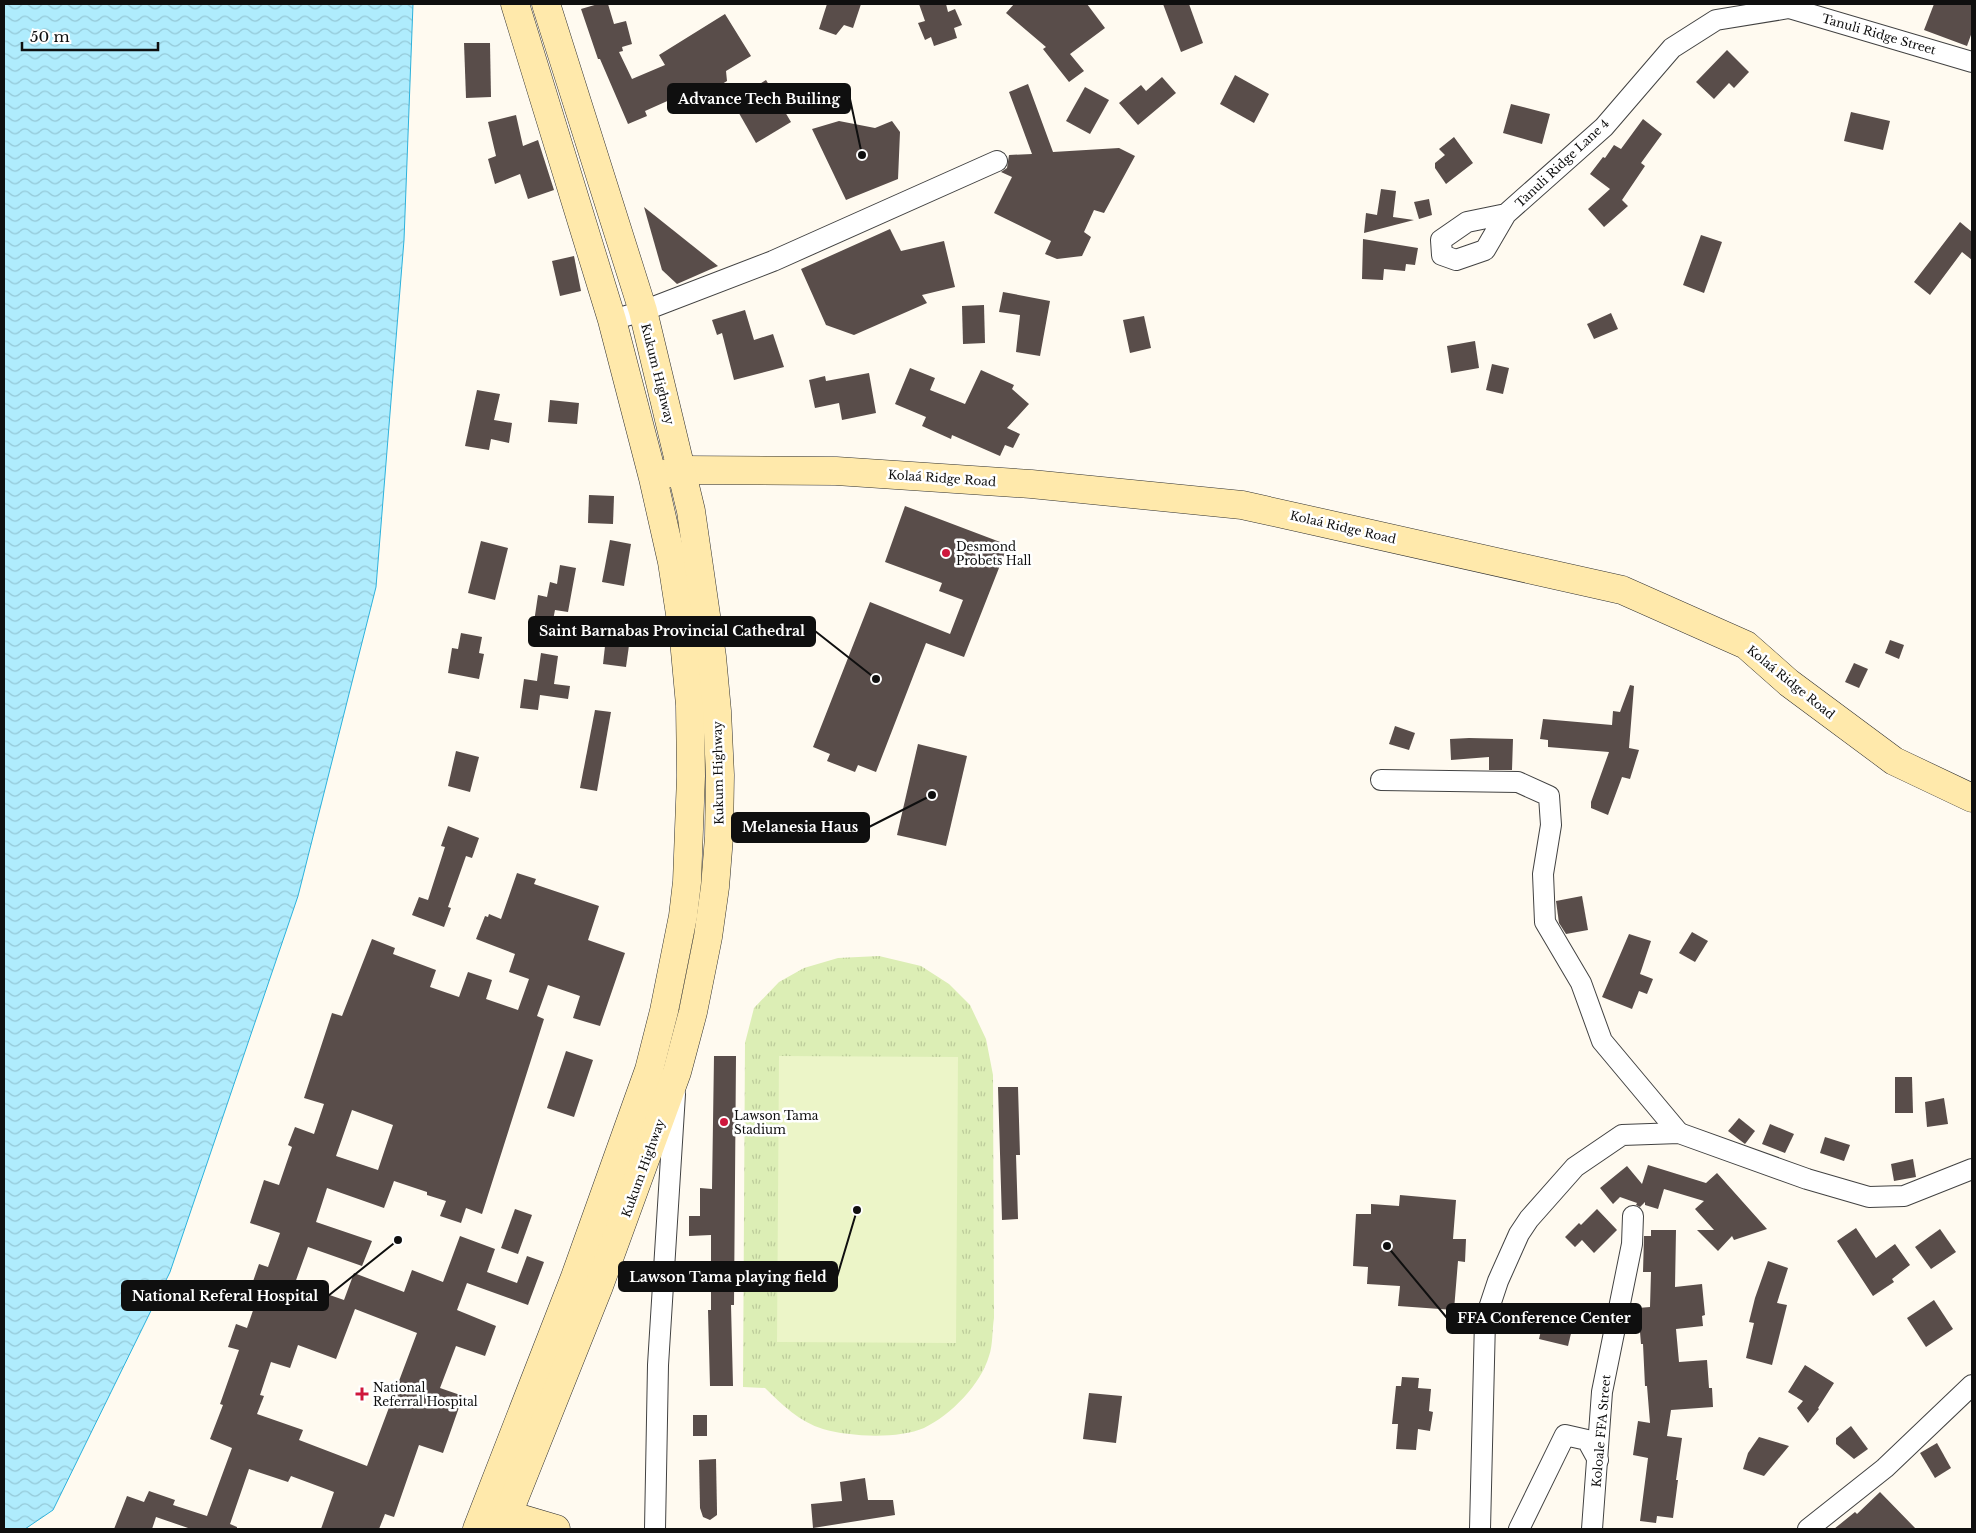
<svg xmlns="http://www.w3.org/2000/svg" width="1976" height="1533" font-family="'Libre Baskerville',serif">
  <defs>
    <pattern id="park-tufts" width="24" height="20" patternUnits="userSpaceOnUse" patternTransform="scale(1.25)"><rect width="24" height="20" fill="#dceeb5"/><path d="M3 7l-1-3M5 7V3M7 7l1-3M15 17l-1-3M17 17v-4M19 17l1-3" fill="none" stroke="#bccb9a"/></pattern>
    <pattern id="water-waves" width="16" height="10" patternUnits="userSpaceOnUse" patternTransform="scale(1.25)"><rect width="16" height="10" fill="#afecfd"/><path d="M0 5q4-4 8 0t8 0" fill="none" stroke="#95c9d8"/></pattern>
  </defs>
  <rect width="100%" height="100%" fill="#fffaf0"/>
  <path fill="url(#park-tufts)" d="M879,956l42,10 28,18 21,21 16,34 7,36 1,243c-2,12 -1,27 -5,38 -8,28 -38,59 -65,72 -25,11 -74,9 -101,1 -23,-7 -41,-24 -58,-41l-22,-1 2,-344 9,-35 25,-26 25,-14 34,-10z"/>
  <path fill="#ecf5c8" d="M779,1056l179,1 -2,286 -179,-1z"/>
  <path fill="url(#water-waves)" stroke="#2eb2dc" d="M4,4h409l-9,236 -28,347 -78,309 -128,376 -117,238 -28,19h-21z"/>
  <g fill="#594d4a" fill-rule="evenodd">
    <path d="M598,4h10l6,20 12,-3 6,23 -10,3 1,4 -4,1 13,27 33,-14 -6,-10 66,-41 26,42 -25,15 1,10 -38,23 -6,-10 -38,17 2,5 -19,8 -28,-65h-2l-17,-50z"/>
    <path d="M827,4h34l-8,24 -9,-3 -8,10 -17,-6z"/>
    <path d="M919,4h27l2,8 7,-3 7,16 -8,3 3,10 -23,8 -3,-9 -6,3 -7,-17 7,-2z"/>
    <path d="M1014,4h73l18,24 -35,26 14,17 -15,11 -26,-33 3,-2 -40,-34z"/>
    <path d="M1163,4h26l14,39 -22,9z"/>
    <path d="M1934,4h38v28l-5,14 -43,-16z"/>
    <path d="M464,43h26l1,54 -25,1z"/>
    <path d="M1727,50l22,22 -15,16 -5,-5 -15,16 -18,-17z"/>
    <path d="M1235,75l34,19 -15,29 -34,-19z"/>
    <path d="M1162,77l14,16 -38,32 -19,-22 22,-18 5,6z"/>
    <path d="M766,80l25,42 -35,21 -24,-42z"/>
    <path d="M1028,84l25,68 66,-4 16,8 -31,57 -10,-3 -10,22 7,5 -9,19 -25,3 -12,-5 6,-13 -57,-28 18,-36 -11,-5 6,-4 2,-13 23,-1 -23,-62z"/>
    <path d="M1085,87l24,13 -19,34 -24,-13z"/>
    <path d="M1511,104l39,10 -8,30 -39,-11z"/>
    <path d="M1851,112l39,9 -7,29 -39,-9z"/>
    <path d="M516,115l7,31 15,-6 16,50 -26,9 -8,-25 -25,10 -7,-25 8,-3 -8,-34z"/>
    <path d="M1643,119l19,15 -21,29 4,3 -23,34 6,6 -24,21 -16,-18 22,-20 -20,-15 13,-17 2,1 9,-13 7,4z"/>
    <path d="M839,121l36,7 17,-7 8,11 -2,47 -52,21 -34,-71z"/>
    <path d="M1454,137l19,26 -27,21 -11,-16v-5l10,-8 -6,-6z"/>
    <path d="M1381,189l15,2 -3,26 21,3 -50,13 2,-20 11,2z"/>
    <path d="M1429,199l3,16 -13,4 -5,-17z"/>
    <path d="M644,207l74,59 -41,18 -15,-14z"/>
    <path d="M1960,222l12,10v28l-10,-8 -32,43 -16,-13z"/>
    <path d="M890,229l11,22 43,-10 11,46 -33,8 5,8 -73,32 -28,-10 -25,-56z"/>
    <path d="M1701,235l21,7 -18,51 -21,-8z"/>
    <path d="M1363,239l55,9 -3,17 -9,-1 -1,7 -21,-2 -1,11 -21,-1z"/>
    <path d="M574,256l7,35 -21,5 -8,-35z"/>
    <path d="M1003,292l47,9 -10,55 -24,-4 4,-37 -21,-3z"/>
    <path d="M984,305l1,38 -22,1 -1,-38z"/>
    <path d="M745,310l9,30 19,-6 11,33 -50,13 -12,-47 -5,2 -5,-15z"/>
    <path d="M1611,313l7,16 -24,10 -7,-15z"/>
    <path d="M1144,316l7,32 -21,5 -7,-33z"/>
    <path d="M1475,341l4,27 -28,5 -4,-27z"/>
    <path d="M1492,364l17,4 -6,26 -17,-4z"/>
    <path d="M910,368l25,10 -5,12 35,14 16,-34 33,15 -2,4 17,15 -22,24 13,6 -7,14 -8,-3 -5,11 -48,-21 -1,4 -29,-13 4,-9 -31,-13z"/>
    <path d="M869,373l7,40 -34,7 -3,-17 -24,5 -6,-28 16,-4 1,5z"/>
    <path d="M477,390l23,4 -6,26 18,3 -3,20 -18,-4 -2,11 -24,-4z"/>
    <path d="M550,400l29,3 -2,21 -29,-2z"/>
    <path d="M589,495l25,1 -1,28 -25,-1z"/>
    <path d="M905,506l103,39 -44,112 -38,-14 -50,129 -18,-7 -3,7 -28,-11 3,-7 -17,-7 57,-145 80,32 13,-34 -24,-9 3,-8 -57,-21z"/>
    <path d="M610,540l21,4 -7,42 -22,-4z"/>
    <path d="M481,541l27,7 -13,52 -27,-7z"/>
    <path d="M560,565l16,3 -8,44 -13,-2 -3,15 -18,-3 4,-27 9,2 3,-15 7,2z"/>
    <path d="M607,628l24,3 -5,36 -23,-3z"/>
    <path d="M461,633l21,4 -3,16 5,1 -5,25 -31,-6 4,-25 6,1z"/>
    <path d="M1890,640l14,5 -5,14 -14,-6z"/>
    <path d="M541,653l17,3 -4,28 16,2 -2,13 -28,-4 -2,15 -18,-2 4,-29 13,2z"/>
    <path d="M1854,663l14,6 -9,19 -14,-6z"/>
    <path d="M1630,685l4,1 -5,62 10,2 -9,29 -8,-2 -14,38 -17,-7v-6l18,-50 -61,-5v-7l-8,-1 3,-20 69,6 1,-14 7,1z"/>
    <path d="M595,710l16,2 -14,79 -17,-3z"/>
    <path d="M1395,726l20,7 -6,17 -20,-6z"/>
    <path d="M1469,738l44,1 -1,31h-23v-13l-38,3 -1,-21z"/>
    <path d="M918,744l49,12 -21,90 -49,-11z"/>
    <path d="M456,751l23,6 -9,35 -22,-6z"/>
    <path d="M448,826l31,12 -7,20 -6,-2 -18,51 3,1 -7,19 -32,-12 7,-18 9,3 17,-53 -4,-1z"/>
    <path d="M517,873l19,6 -2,5 65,22 -11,34 37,13 -25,73 -27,-8 7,-22 -32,-11 -11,31 7,3 -62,195 -16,-6 -5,15 -21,-7 6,-15 -19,-6v-3l-33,-11 -10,27 -57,-20 -11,34 56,19 -10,25 -54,-19 -13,36 49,17 10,-27 50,19 8,-22 31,12 17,-46 35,13 -8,23 30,11 10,-27 17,6 -16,43 -61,-22 -10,27 39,16 -11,30 -29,-10 -16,42 23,8 -20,57 -24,-8 -25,72 -9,-3 -6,15h-58l13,-37 -43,-16 -3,6 -39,-13 -19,55 7,3v2h-46l-35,-12 -4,12h-38l13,-33 17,6 5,-11 26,9 -2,5 34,11 25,-68 -22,-9 13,-34 -3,-1 19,-54 -11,-3 8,-23 11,4 12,-35 -9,-3 9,-26 9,3 12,-34 -30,-10 14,-43 15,5 13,-38 -4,-2 7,-18 19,7 10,-30 -20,-6 28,-85 10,3 30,-77 23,9 -2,6 43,16 -6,17 29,10 9,-25 24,8 -6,19 32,11 11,-31 -20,-7 6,-18 -39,-15 9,-23 3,1 1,-3 12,5zM352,1110l41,15 -15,45 -42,-14zM355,1309l62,24 -50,133 -68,-26 4,-10 -46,-16 7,-18 -4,-1 11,-33 19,6 8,-23 38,14z"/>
    <path d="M1582,896l6,34 -22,4 -7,-11 -3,-22z"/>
    <path d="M1692,932l16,9 -13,21 -16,-9z"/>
    <path d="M1629,934l22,7 -11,33 13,5 -6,15 -8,-3 -7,18 -30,-12z"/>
    <path d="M566,1051l27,9 -19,57 -27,-9z"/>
    <path d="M714,1056h22l-2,249h-3l2,81h-23l-2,-76h3v-75l-22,1v-20h11v-28l12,1z"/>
    <path d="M1895,1077h17l1,36h-18z"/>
    <path d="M998,1087h20l2,68h-4l2,64 -16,1z"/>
    <path d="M1944,1098l4,26 -21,3 -2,-25z"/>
    <path d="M1739,1118l16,13 -10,13 -17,-13z"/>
    <path d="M1770,1124l24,10 -9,19 -23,-9z"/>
    <path d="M1825,1137l25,8 -6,16 -24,-8z"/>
    <path d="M1913,1159l3,18 -22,4 -3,-17z"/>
    <path d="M1648,1165l58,18 11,-10 50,56 -33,11 -2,-4 -14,15 -21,-21h17l-19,-21 9,-8 -40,-12 -6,20 -13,-4v-3l-5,5 -4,-2 1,-2 -17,-6 -7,7 -13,-16 27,-22 15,18z"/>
    <path d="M1400,1195l56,5 -3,39h13l-1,23 -7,-1 -4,49 -56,-4 2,-20 -33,-2 1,-17 -15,-1 3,-52h15v-10l28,2z"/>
    <path d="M515,1209l17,6 -14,39 -17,-6z"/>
    <path d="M1597,1209l20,21 -23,23 -12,-13 -7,7 -10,-10 14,-14 2,2z"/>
    <path d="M1856,1228l20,30 19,-14 15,21 -18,14 2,3 -21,14 -36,-55z"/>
    <path d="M1940,1229l16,23 -25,17 -16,-22z"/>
    <path d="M1651,1230h25l-1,57 27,-3 3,31 -3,1 1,10 -27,3 3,33 28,-2 2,28h3l1,19 -42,3 -4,26 15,2 -6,42h2l-5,38 -16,-2 -1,7 -16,-2 8,-63 -15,-3 5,-34 12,2 -3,-37h-2l-2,-42h-2l-3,-36 12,-1 1,-35h-8l1,-36h7z"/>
    <path d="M1768,1261l20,7 -11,35 10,2 -15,60 -26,-7 8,-35 -5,-1 6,-24z"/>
    <path d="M1934,1300l19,29 -27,18 -19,-29z"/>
    <path d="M1544,1318l29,7 -5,21 -29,-7z"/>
    <path d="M1805,1365l29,18 -16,25 1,1 -11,14 -11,-15 6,-7 -15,-9z"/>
    <path d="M1402,1377l17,1 -1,10 13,1 -2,22 4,1 -3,19 -12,-2 -2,21 -20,-1 2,-25h-6l4,-38h5z"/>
    <path d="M1089,1393l33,3 -6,47 -33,-4z"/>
    <rect x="693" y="1415" width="14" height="21"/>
    <path d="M1851,1426l17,23 -14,10 -18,-15v-6z"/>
    <path d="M1759,1437l30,9 -25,30 -21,-7 5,-16z"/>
    <path d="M1937,1443l14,25 -16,10 -15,-25z"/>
    <path d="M716,1459l1,52v4l-7,5 -7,-3 -3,-9 -1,-48z"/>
    <path d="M865,1478l3,22h25l2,15 -82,13 -2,-24 31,-3 -2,-19z"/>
    <path d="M1880,1492l36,37h-82l21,-17 2,2z"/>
  </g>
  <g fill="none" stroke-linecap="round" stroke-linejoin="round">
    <g stroke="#424242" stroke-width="22">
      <g id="street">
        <path d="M1789,4v4l183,54"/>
        <path d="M1506,214l-21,36 -29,10 -14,-5 -1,-15 26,-18 39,-8 98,-87 68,-79 44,-28 73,-12"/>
        <path d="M612,320l31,-9 130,-50 224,-100"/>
        <path d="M1381,780l137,2 31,14 2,29 -8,49 2,48 36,61 21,58 77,92"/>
        <path d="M655,1529l3,-164 17,-271"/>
        <path d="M1480,1529l5,-209 13,-39 21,-47 10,-15 46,-52 47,-32 57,-2 128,46 62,18 35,-1 68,-27"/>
        <path d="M1519,1529l46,-94 22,5 11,20"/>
        <path d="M1592,1529l10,-137 30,-148 1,-28"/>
        <path d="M1808,1529l77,-61 87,-83"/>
      </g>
    </g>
    <g stroke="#313131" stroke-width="29">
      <g id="secondary">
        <path d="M665,474l17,-4 154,1 195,13 211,21 380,85 124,55 43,38 105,78 78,37"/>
        <path d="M492,1510l64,19"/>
        <path d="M477,1529l98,-252 74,-207 15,-59 19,-95 4,-34 4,-106 -1,-71 -6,-65 -12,-78 -19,-84 -41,-158 -97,-316"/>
        <path d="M502,1529l97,-243 78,-214 16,-60 15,-75 7,-50 4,-50 1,-62 -3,-64 -5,-54 -21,-146 -48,-200 -97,-307"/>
      </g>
    </g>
    <use href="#street" stroke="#fff" stroke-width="20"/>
    <use href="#secondary" stroke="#ffe9ab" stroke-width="28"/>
  </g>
  <g fill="#cf173c" stroke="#fff" stroke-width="2">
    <circle cx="946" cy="553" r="5"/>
    <circle cx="724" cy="1122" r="5"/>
    <path d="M359.5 1386.5h5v5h5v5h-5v5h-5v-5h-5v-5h5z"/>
  </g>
  <g text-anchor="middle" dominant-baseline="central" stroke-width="5" stroke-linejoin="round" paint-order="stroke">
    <g font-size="12" fill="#0f0f0f" stroke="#fff">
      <text transform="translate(1879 34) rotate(16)">Tanuli Ridge Street</text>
      <text transform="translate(1562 163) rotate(-43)">Tanuli Ridge Lane 4</text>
      <text transform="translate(658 374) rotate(76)">Kukum Highway</text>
      <text transform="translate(942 478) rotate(4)">Kolaá Ridge Road</text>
      <text transform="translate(1343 527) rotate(13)">Kolaá Ridge Road</text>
      <text transform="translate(1791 682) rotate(39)">Kolaá Ridge Road</text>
      <text transform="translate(718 773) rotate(-91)">Kukum Highway</text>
      <text transform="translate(643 1168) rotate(-70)">Kukum Highway</text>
      <text transform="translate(1601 1431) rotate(-85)">Koloale FFA Street</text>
    </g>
    <g font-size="12" fill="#0f0f0f" stroke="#fff" text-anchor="start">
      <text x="956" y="546">Desmond<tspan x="956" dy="14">Probets Hall</tspan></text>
      <text x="734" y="1115">Lawson Tama<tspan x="734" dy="14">Stadium</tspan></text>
      <text x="373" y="1387">National<tspan x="373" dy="14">Referral Hospital</tspan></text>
    </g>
  </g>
  <path fill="none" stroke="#0f0f0f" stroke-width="2" d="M862 155L850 99M876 679L815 631M932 795L869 827M857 1210L837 1277M398 1240L328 1296M1387 1246L1447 1318"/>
  <g fill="#0f0f0f" stroke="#fff" stroke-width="2">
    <circle cx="862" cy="155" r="5"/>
    <circle cx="876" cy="679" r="5"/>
    <circle cx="932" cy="795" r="5"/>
    <circle cx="857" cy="1210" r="5"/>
    <circle cx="398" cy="1240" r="5"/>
    <circle cx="1387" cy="1246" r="5"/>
  </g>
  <g fill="#0f0f0f" stroke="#0f0f0f" stroke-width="2">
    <rect x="668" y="84" width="182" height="29" rx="5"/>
    <rect x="529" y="617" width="286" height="29" rx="5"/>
    <rect x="732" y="813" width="137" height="29" rx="5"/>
    <rect x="619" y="1262" width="218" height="29" rx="5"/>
    <rect x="122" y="1281" width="206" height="29" rx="5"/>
    <rect x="1447" y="1304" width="194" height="29" rx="5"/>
  </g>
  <g font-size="14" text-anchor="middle" font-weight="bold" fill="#fff">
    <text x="759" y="104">Advance Tech Builing</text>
    <text x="672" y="636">Saint Barnabas Provincial Cathedral</text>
    <text x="800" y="832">Melanesia Haus</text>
    <text x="728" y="1282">Lawson Tama playing field</text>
    <text x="225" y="1301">National Referal Hospital</text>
    <text x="1544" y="1323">FFA Conference Center</text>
  </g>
  <rect width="1976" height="1533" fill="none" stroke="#0f0f0f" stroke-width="10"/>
  <path d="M22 42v8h136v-8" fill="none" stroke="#0f0f0f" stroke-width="2.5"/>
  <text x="30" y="42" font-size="15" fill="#0f0f0f" stroke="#ffffff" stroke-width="4" paint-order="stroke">50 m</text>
</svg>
